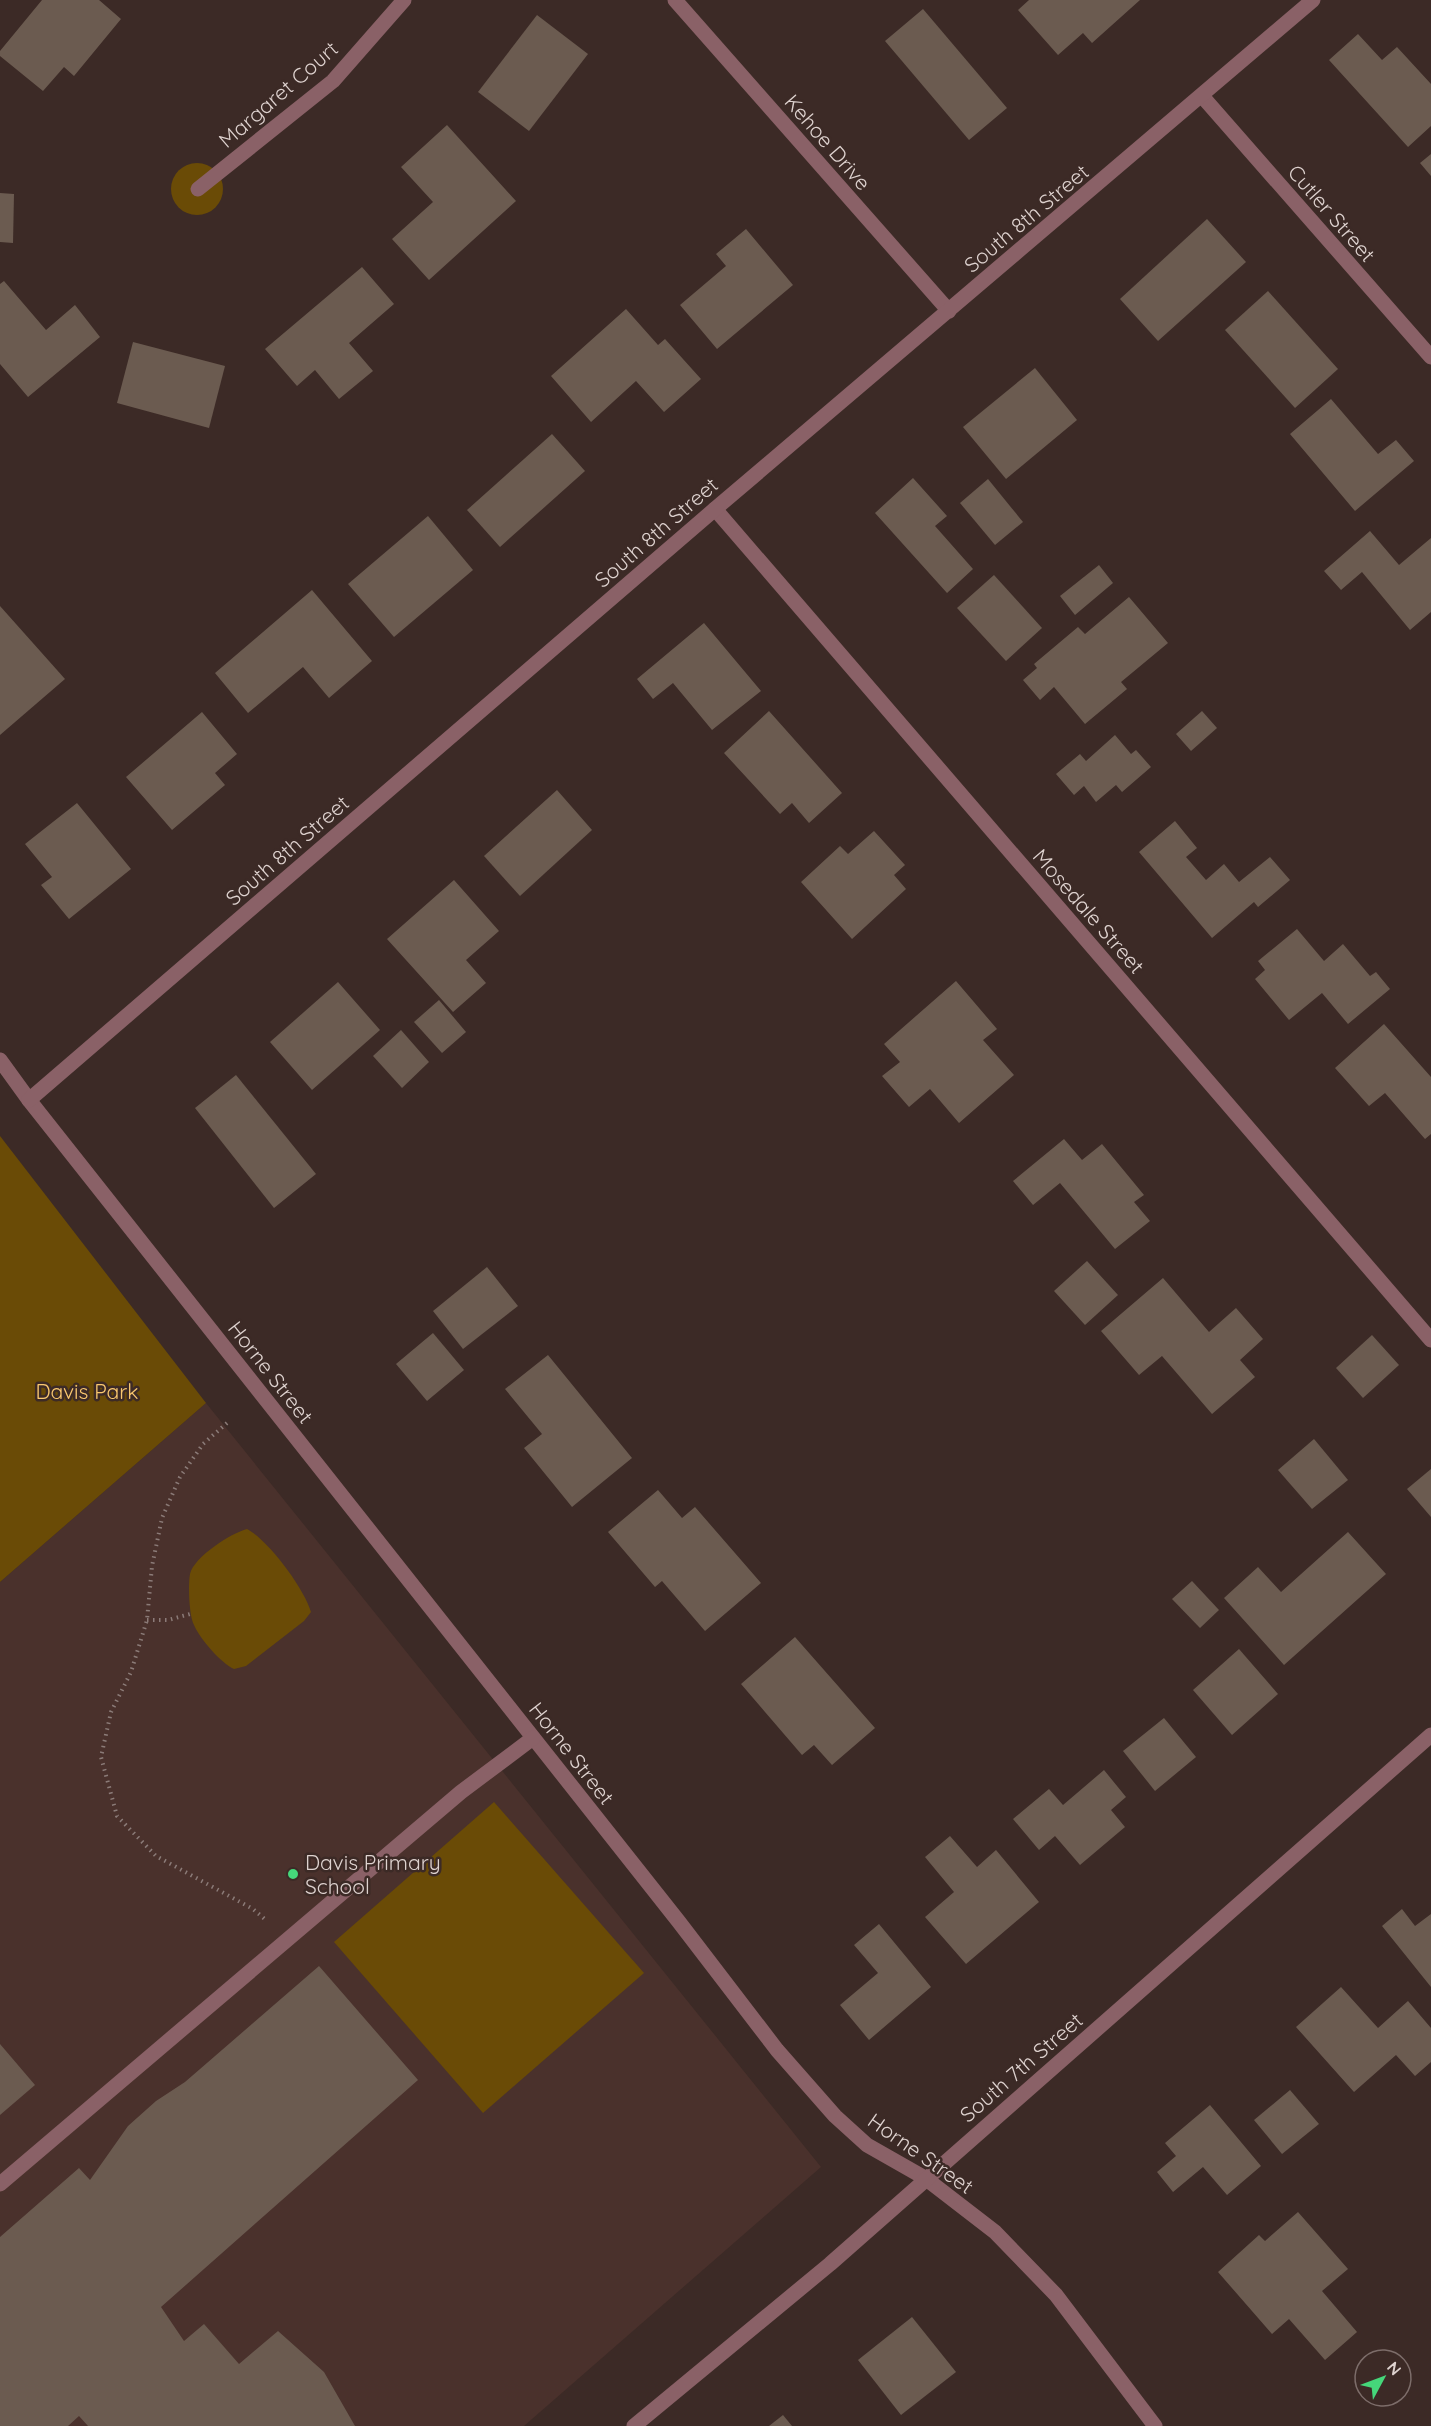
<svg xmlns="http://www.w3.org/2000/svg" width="1431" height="2426" font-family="Quicksand,sans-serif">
  <rect width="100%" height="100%" fill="#3c2a26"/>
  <path fill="#4a312c" d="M206,1403l615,764 -297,259h-524v-844z"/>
  <g fill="#6a4b06">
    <circle cx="197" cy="189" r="26"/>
    <path d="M0,1136l206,267 -206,179z"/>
    <path d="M247,1529c21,11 57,59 64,83l-7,9 -58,45 -12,3c-13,-6 -34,-30 -40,-44 -5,-9 -6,-40 -4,-51 4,-17 41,-41 57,-45z"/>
    <path d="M494,1802l150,171 -161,140 -149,-171z"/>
  </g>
  <g fill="#6b5b50">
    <path d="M42,0h57l22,19 -47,57 -10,-9 -21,24 -43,-35v-5z"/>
    <path d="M1029,0h111l-48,43 -9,-10 -25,22 -40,-45z"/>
    <path d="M923,9l84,99 -38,32 -84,-99z"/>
    <path d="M537,15l51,39 -59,77 -51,-39z"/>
    <path d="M1358,34l24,26 15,-13 34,37v42l-23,21 -79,-87z"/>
    <path d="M447,125l69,76 -87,79 -37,-41 41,-37 -32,-35z"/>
    <path d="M1431,154v22l-11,-13z"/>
    <path d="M0,193l14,1 -1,49 -13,-1z"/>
    <path d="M1207,219l39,43 -88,79 -38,-42z"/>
    <path d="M746,229l47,56 -76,64 -37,-44 46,-39 -10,-12z"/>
    <path d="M362,267l32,37 -45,39 24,28 -34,28 -24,-29 -18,16 -32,-37z"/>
    <path d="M4,281l42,49 29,-25 25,32 -72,60 -28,-33v-80z"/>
    <path d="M1268,291l70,78 -43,39 -70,-78z"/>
    <path d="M626,309l32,36 7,-6 36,40 -37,33 -28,-31 -45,41 -40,-46z"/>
    <path d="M133,342l92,24 -16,62 -92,-25z"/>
    <path d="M1035,368l42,52 -71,59 -43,-52z"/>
    <path d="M1331,399l47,55 18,-14 18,21 -59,50 -65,-77z"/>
    <path d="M552,434l33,37 -85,76 -33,-37z"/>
    <path d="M913,478l34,38 -12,10 38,43 -26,24 -72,-80z"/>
    <path d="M988,479l35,43 -28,23 -35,-42z"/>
    <path d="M428,516l45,54 -79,67 -46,-53z"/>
    <path d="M1370,531l29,34 32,-27v74l-21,18 -48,-58 -21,18 -17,-19z"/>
    <path d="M1099,565l14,18 -38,32 -15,-19z"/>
    <path d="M994,575l48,53 -36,33 -49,-53z"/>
    <path d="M312,590l60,71 -43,37 -26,-31 -55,46 -33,-40z"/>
    <path d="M1129,597l39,46 -47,39 6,7 -42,35 -31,-37 -14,13 -17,-20 14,-12 -3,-4 44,-37 7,7z"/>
    <path d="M0,606l65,73 -65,56z"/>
    <path d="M704,623l57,68 -49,39 -39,-47 -20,16 -16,-20z"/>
    <path d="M769,711l73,82 -33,30 -17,-20 -12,11 -56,-61z"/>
    <path d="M1202,711l15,17 -26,23 -15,-17z"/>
    <path d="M202,712l35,42 -22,19 10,12 -53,45 -46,-53z"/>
    <path d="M1115,735l16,19 5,-4 15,17 -29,25 -6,-7 -20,17 -12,-16 -10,9 -18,-21 24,-20 6,7z"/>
    <path d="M557,790l35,40 -72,66 -36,-40z"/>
    <path d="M77,803l54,66 -62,50 -28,-34 11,-8 -27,-33z"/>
    <path d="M1175,821l22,27 -11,9 20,23 18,-16 15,18 31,-25 20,23 -32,27 -4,-5 -42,36 -73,-86z"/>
    <path d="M874,831l31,34 -11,10 12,14 -54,50 -51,-57 39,-36 8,8z"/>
    <path d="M454,880l45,51 -33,29 20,23 -33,29 -66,-73z"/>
    <path d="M1297,929l27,32 19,-17 27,32 6,-4 14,17 -42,35 -26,-31 -33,27 -34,-41 10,-9 -7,-9z"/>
    <path d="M956,981l41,48 -14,11 31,35 -55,48 -29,-34 -21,18 -27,-31 18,-14 -16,-18z"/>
    <path d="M338,982l42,48 -68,60 -42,-48z"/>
    <path d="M439,1000l27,32 -24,21 -28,-31z"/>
    <path d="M1384,1024l47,53v57l-6,5 -40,-46 -16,13 -34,-38z"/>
    <path d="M401,1030l28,32 -27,26 -29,-32z"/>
    <path d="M236,1075l80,99 -42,34 -79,-100z"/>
    <path d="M1064,1139l18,21 20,-16 42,51 -10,7 16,19 -35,28 -55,-66 -27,22 -20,-24z"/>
    <path d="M1087,1261l31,34 -33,30 -31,-34z"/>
    <path d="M487,1267l31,39 -55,43 -30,-38z"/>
    <path d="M1163,1278l46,54 27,-24 27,31 -23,21 15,17 -43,37 -50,-58 -23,19 -38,-44z"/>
    <path d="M433,1333l31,37 -37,31 -31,-37z"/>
    <path d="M1372,1335l27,30 -36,33 -27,-30z"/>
    <path d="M548,1355l84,103 -60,49 -48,-59 18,-14 -37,-45z"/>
    <path d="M1314,1439l34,41 -36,29 -34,-39z"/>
    <path d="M1431,1469v48l-24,-28z"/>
    <path d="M658,1490l24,28 13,-11 66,76 -56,48 -43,-50 -7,6 -47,-55z"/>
    <path d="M1348,1532l38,42 -102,91 -60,-67 34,-31 23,25z"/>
    <path d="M1192,1581l27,29 -19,18 -28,-29z"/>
    <path d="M795,1637l80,91 -43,37 -18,-20 -12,10 -61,-71z"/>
    <path d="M1239,1649l39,45 -46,41 -39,-45z"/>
    <path d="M1164,1718l32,39 -41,34 -32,-40z"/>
    <path d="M1104,1770l22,27 -15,13 14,17 -45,38 -25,-29 -16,14 -26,-31 36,-30 14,16z"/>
    <path d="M950,1836l27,31 19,-17 43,52 -73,62 -41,-47 29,-25 -29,-35z"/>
    <path d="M1402,1909l13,17 16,-12v73l-49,-61z"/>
    <path d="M879,1924l52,63 -62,53 -29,-35 38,-32 -24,-28z"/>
    <path d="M319,1966l99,114 -257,227 23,34 20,-17 35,40 39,-33 46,41 31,54h-267l-9,-10 -11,10h-68v-189l79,-69 11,12 38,-54 28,-25 29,-19z"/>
    <path d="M1341,1987l37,41 30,-27 23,27v34l-16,14 -19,-21 -42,37 -58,-65z"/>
    <path d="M0,2044l35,41 -35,30z"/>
    <path d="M1290,2090l29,34 -37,30 -28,-34z"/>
    <path d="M1210,2105l51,61 -34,29 -24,-28 -30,25 -16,-20 19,-16 -11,-13z"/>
    <path d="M1298,2212l50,57 -26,22 35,41 -32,28 -36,-41 -17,15 -54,-62 41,-37 6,6z"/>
    <path d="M912,2317l44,55 -55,43 -43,-55z"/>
    <path d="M783,2415l9,11h-23z"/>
  </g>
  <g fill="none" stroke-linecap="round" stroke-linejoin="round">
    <g stroke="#8b7b78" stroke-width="4" stroke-dasharray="1.5 4.5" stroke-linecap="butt">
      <path d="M227,1423l-24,21 -23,33 -18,41 -10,48 -5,54 -16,52 -20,40 -10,45 16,59 39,40 97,53 14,12"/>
      <path d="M147,1620h21l22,-6"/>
    </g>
    <g stroke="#8a6167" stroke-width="15">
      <path d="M675,0l274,311"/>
      <path d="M1202,96l229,261"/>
      <path d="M198,189l135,-108 71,-81"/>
      <path d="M715,509l716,831"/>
      <path d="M0,1060l29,40 650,822 98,128 58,66 32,29 58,33 70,54 61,63 99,131"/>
      <path d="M29,1100l686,-591 598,-509"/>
      <path d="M0,2184l461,-392 72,-54"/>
      <path d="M634,2426l196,-162 601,-529"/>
    </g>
  </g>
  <circle fill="#45d77a" stroke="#3c2a26" stroke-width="2" cx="293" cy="1874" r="6"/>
  <g text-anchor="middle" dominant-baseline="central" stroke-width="5" stroke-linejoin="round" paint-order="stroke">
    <g font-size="21" fill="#ded2cf" stroke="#3c2a26">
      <text transform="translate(278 94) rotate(-41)">Margaret Court</text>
      <text transform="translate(828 142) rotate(49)">Kehoe Drive</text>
      <text transform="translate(1332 213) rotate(49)">Cutler Street</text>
      <text transform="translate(1026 218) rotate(-40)">South 8th Street</text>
      <text transform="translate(656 532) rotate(-41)">South 8th Street</text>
      <text transform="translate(287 850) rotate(-41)">South 8th Street</text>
      <text transform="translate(1089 911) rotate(49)">Mosedale Street</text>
      <text transform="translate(271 1372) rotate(52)">Horne Street</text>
      <text transform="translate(572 1753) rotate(52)">Horne Street</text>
      <text transform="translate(1021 2067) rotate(-41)">South 7th Street</text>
      <text transform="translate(921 2153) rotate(35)">Horne Street</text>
    </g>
    <g font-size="21" fill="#fac86f" stroke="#3c2a26">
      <text x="87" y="1391">Davis Park</text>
    </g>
    <g font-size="21" fill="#ded2cf" stroke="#3c2a26" text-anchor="start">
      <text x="305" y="1862">Davis Primary<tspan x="305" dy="24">School</tspan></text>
    </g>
  </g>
  <g transform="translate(1383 2378) rotate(49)"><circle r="28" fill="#3c2a26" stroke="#7d6d6a" stroke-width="1.5"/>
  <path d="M0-4.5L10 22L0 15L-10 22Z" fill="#45d77a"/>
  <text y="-9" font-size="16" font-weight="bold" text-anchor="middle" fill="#ded2cf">N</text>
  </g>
</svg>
